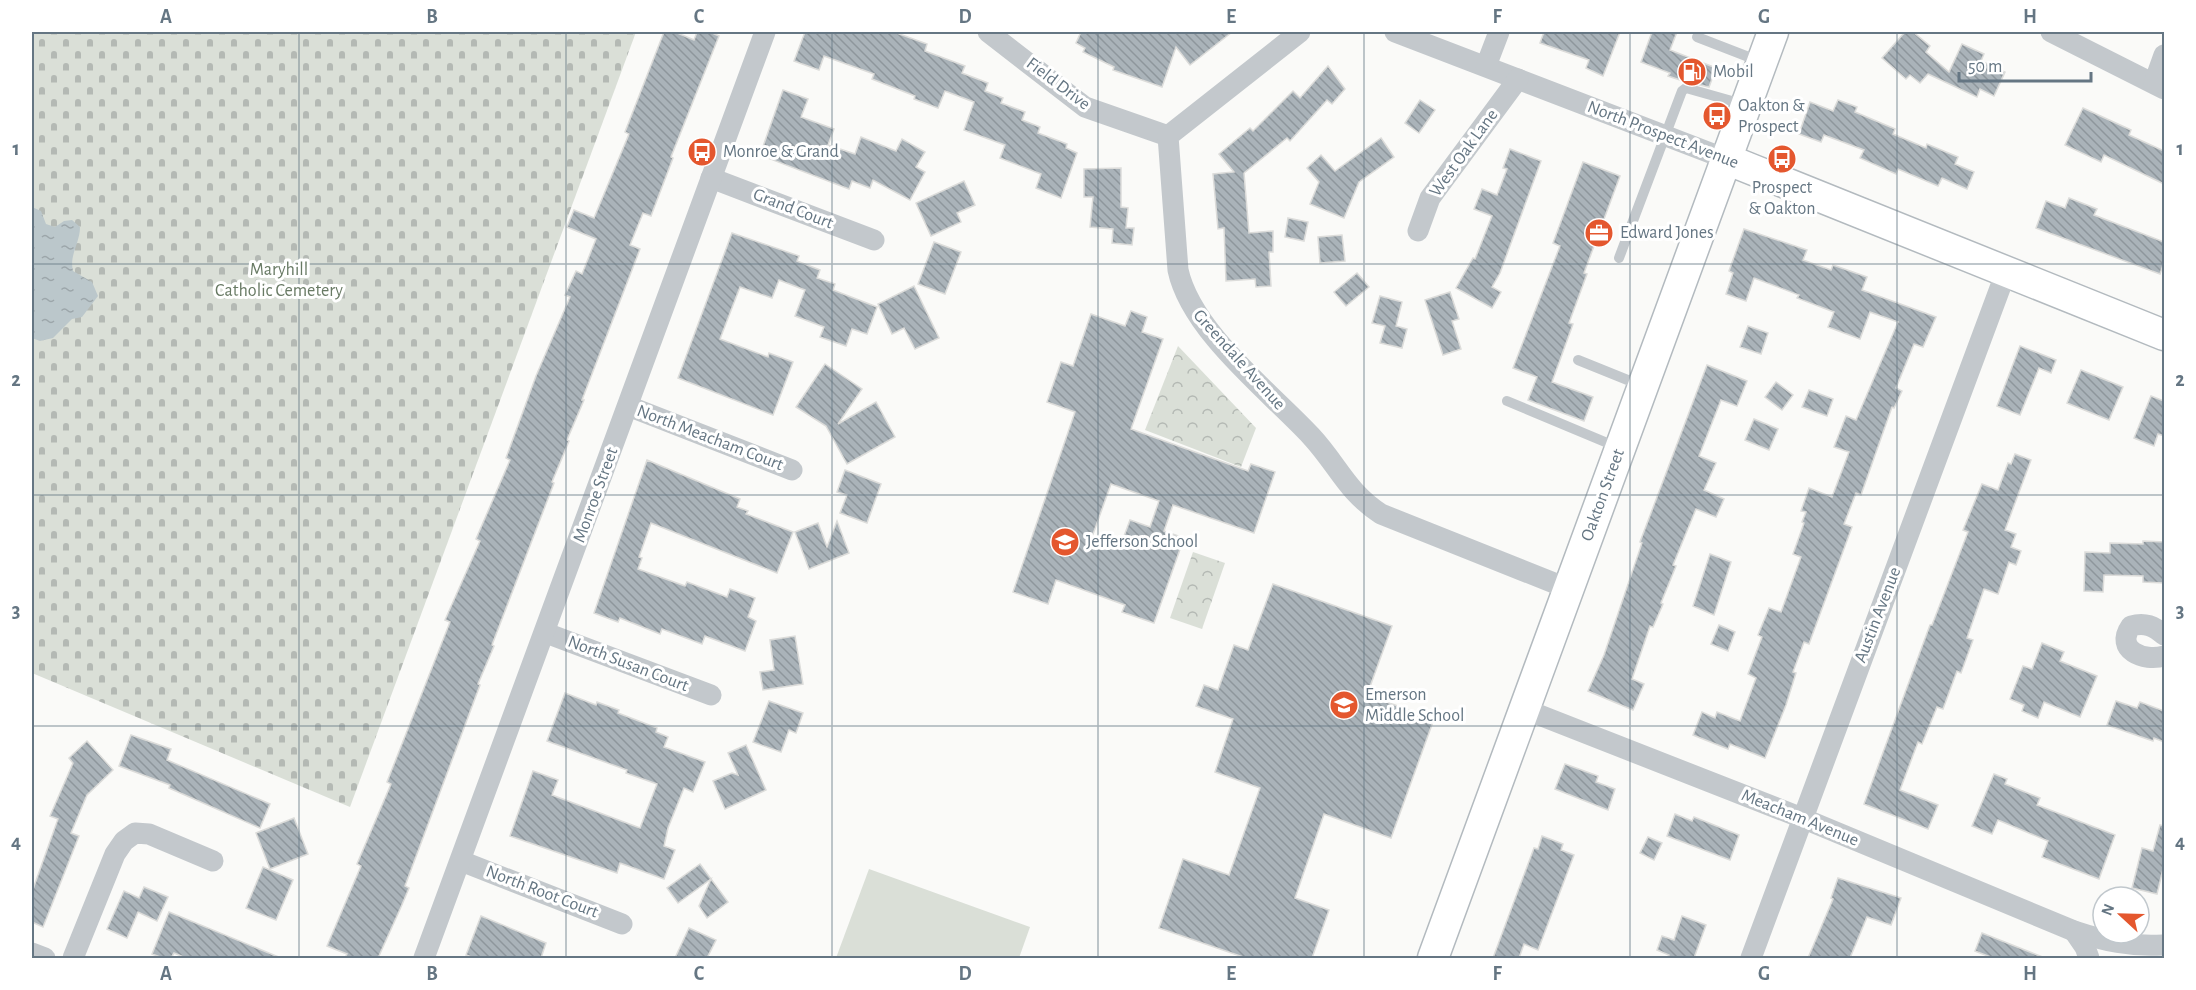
<svg xmlns="http://www.w3.org/2000/svg" width="2196" height="990" font-family="'Alegreya Sans',sans-serif">
  <defs>
    <pattern id="cemetery-stones" width="16" height="16" patternUnits="userSpaceOnUse" patternTransform="scale(1.5)"><rect width="16" height="16" fill="#dadfd7"/><path d="M2 7V4a2 2 0 0 1 4 0v3zM10 15v-3a2 2 0 0 1 4 0v3z" fill="#b4b9b4"/></pattern>
    <pattern id="park-crowns" width="20" height="18" patternUnits="userSpaceOnUse" patternTransform="scale(1.5)"><rect width="20" height="18" fill="#dadfd7"/><path d="M2 6a3 3 0 1 1 6 0M12 15a3 3 0 1 1 6 0" fill="none" stroke="#b4b9b4"/></pattern>
    <pattern id="water-ripples" width="26" height="14" patternUnits="userSpaceOnUse" patternTransform="scale(1.5)"><rect width="26" height="14" fill="#bbc7cb"/><path d="M2 4q2-2 4 0t4 0M15 11q2-2 4 0t4 0" fill="none" stroke="#9ca6aa"/></pattern>
    <pattern id="building-back-hatch" width="6" height="6" patternUnits="userSpaceOnUse" patternTransform="scale(1.5)"><rect width="6" height="6" fill="#aab3b9"/><path d="M-1 5l2 2M0 0l6 6M5-1l2 2" fill="none" stroke="#8e969c"/></pattern>
  </defs>
  <rect width="100%" height="100%" fill="#fafaf8"/>
  <path fill="url(#cemetery-stones)" d="M32,32h604l-286,775 -318,-134z"/>
  <g fill="url(#park-crowns)">
    <path d="M1178,346l78,82 -15,39 -96,-37z"/>
    <path d="M1193,552l32,11 -23,66 -32,-11z"/>
  </g>
  <path fill="#dadfd7" d="M869,869l161,58 -11,31h-183z"/>
  <path fill="url(#water-ripples)" d="M32,207l9,4 5,13 9,3 9,-6 8,-1 8,7c0,16 -11,28 -7,44l19,11 6,14 -16,21 -10,2 -19,19 -13,3 -8,-3z"/>
  <g fill="url(#building-back-hatch)" stroke="#dcdcda" stroke-width="1.5" fill-rule="evenodd">
    <path d="M664,32h11l19,8 3,-8h13l9,4 -48,121 2,1 -22,58 -8,-3 -13,32 10,4 -58,151h2l-17,40 2,1 -17,41 2,1 -62,162 2,1 -16,38 2,1 -75,201 4,2 -8,19 -23,51h-33l2,-4 -20,-8 34,-80 -4,-2 34,-80 -4,-2 63,-160 -5,-2 35,-79 -4,-2 34,-79 -4,-2 30,-82 34,-79 -5,-2 11,-24 6,3 14,-35 -29,-12 7,-17 20,8 35,-84 -4,-2z"/>
    <path d="M805,32h89l33,12 -2,7 40,15 -3,7 26,10 -3,8 18,7 -2,5 24,9 -3,8 18,7 -2,6 29,11 -1,4 11,5 -16,45 -25,-10 5,-14 -41,-16 5,-13 -41,-15 10,-28 -29,-11 -7,17 -24,-9 1,-3 -43,-17 2,-5 -50,-18 -5,14 -25,-9z"/>
    <path d="M1081,32h151l-42,33 -14,-18 -14,40 -49,-17 1,-3 -31,-15 2,-4 -9,-5z"/>
    <path d="M1544,32h76l-17,44 -17,-8 3,-8 -49,-17z"/>
    <path d="M1652,32h25l-7,18 46,18 -7,19 -26,-6 -15,-5 2,-3 -29,-11z"/>
    <path d="M1905,32h8l17,14 -4,6 23,20 13,-28 22,10 -3,7 24,11 -11,24 -14,-7 -3,8 -49,-23 -8,9 -10,-8 -4,4 -24,-21z"/>
    <path d="M1328,66l17,23 -13,15 -5,-4 -37,41 -3,-3 -43,35 5,60 24,-2v21h-4l2,34 -15,1 -1,-8 -29,2 -2,-53 -6,1 -5,-55 21,-2 -15,-18 31,-26 3,3 40,-40 7,7z"/>
    <path d="M783,90l25,9 -7,18 33,12 -6,16 27,9 6,-17 35,14 6,-12 23,13 -9,15 9,5 -15,28 -37,-20 -3,8 -18,-7 -3,8 -89,-34z"/>
    <path d="M1420,100l15,10 -16,23 -14,-10z"/>
    <path d="M1838,100l19,7 -2,5 40,17 -2,5 33,14 1,-4 31,13 -3,7 19,8 -7,17 -25,-11 -4,8 -40,-17 -2,5 -36,-16 4,-8 -40,-15 -3,7 -22,-8 11,-32 23,9z"/>
    <path d="M2083,108l48,22 -2,5 35,16v33l-60,-29 -3,7 -36,-17z"/>
    <path d="M1381,138l13,19 -35,25 -15,36 -34,-14 9,-22 -12,-14 14,-13 14,16z"/>
    <path d="M1510,149l31,12 -41,112 -8,14 9,5 -9,16 -36,-20 17,-30 2,1 17,-43 -18,-7 8,-20 15,6 10,-26 -4,-1z"/>
    <path d="M1583,162l37,14 -36,97 3,1 -18,49 4,1 -21,58 41,15 -9,24 -56,-21 9,-23 -24,-9 47,-122 -7,-3z"/>
    <path d="M1121,168v39l7,1 -2,20h8l-2,17 -20,-2 1,-14 -23,-2 3,-30h-9v-28z"/>
    <path d="M964,181l11,24 -18,8 4,9 -30,14 -15,-33z"/>
    <path d="M2069,198l28,11 -3,6 70,27v20l-4,12 -124,-46 10,-27 19,7z"/>
    <path d="M1288,218l20,4 -4,19 -19,-4z"/>
    <path d="M1744,229l63,21 -4,10 28,10 2,-5 34,12 -5,13 74,27 -13,30 -9,-3 -18,44 6,3 -8,17 -2,-1 -31,88 -5,-2 -12,31 8,3 -43,117 -5,-2 -11,30 3,1 -10,32 -21,53 -35,-14 -2,5 -35,-14 9,-23 13,6 2,-6 23,9 16,-43 -8,-4 14,-37 -4,-2 11,-27 12,4 20,-55 -8,-3 11,-31 -2,-1 4,-10 -5,-1 8,-23 23,9 17,-45 -15,-5 12,-31 10,4 42,-98 -28,-10 -10,27 -32,-12 6,-15 -37,-14 2,-3 -45,-17 -8,23 -20,-7 7,-21 -4,-2z"/>
    <path d="M732,233l67,23 -2,5 23,9 -3,8 18,6 -2,6 44,17 -10,27 -15,-5 -6,17 -26,-9 4,-10 -29,-11 10,-26 -26,-10 -7,18 -32,-11 -20,52 48,18 1,-4 24,9 -20,53 -95,-37z"/>
    <path d="M1342,235l3,26 -25,2 -2,-26z"/>
    <path d="M934,242l27,10 -16,42 -27,-10z"/>
    <path d="M1357,273l12,14 -23,19 -12,-14z"/>
    <path d="M914,286l25,52 -24,11 -11,-21 -12,6 -14,-30z"/>
    <path d="M1450,292l9,27 -7,2 9,28 -18,6 -18,-55z"/>
    <path d="M1380,296l22,6 -6,24 11,3 -5,19 -22,-5 5,-17 -13,-3z"/>
    <path d="M1131,311l16,6 -5,15 21,7 -32,90 117,42 3,-7 24,8 -21,61 -81,-28 -9,26 20,7 -30,85 -32,-11 3,-7 -69,-25 -8,24 -35,-12 62,-180 -28,-10 14,-40 12,4 18,-52 34,12zM1111,484l48,17 -9,26 -20,-7 -10,27 -28,-10z"/>
    <path d="M1748,326l20,7 -7,21 -21,-7z"/>
    <path d="M2020,346l36,14 -5,13 -12,-5 -19,47 -23,-9z"/>
    <path d="M825,364l37,25 -24,35 38,-22 19,35 -48,27 -21,-38 -30,-19z"/>
    <path d="M1707,365l40,16 -10,25 -16,-6 -22,56 17,7 -12,27 20,9 -8,18 -20,-8 -23,56 3,1 -15,37 2,1 -10,23 -3,-1 -18,53 12,5 -11,26 -45,-19 16,-36 38,-112 -2,-1z"/>
    <path d="M2081,370l42,17 -14,33 -42,-17z"/>
    <path d="M1776,382l17,13 -11,15 -17,-13z"/>
    <path d="M1809,390l24,9 -6,17 -25,-9z"/>
    <path d="M2151,396l13,5v35l-6,-2 -4,12 -20,-8z"/>
    <path d="M1754,419l24,10 -9,21 -24,-10z"/>
    <path d="M2015,454l16,6 -26,70 11,4 -5,13 10,4 -5,14 -7,-3 -11,32 -14,-5 -17,49 6,2 -12,33 -4,-2 -14,38 -6,-2 -15,37 -4,-2 -18,48 38,15 -10,24 -64,-25 66,-179h2l36,-93 -5,-2 19,-46 16,6 10,-27 3,1z"/>
    <path d="M647,460l93,39 -3,8 11,4 -2,3 47,18 -16,41 -126,-50 -12,34 3,1 -4,11 47,17 2,-4 40,15 3,-8 25,9 -7,19 8,4 -11,30 -40,-15 -3,8 -40,-15 -2,5 -40,-16 -2,4 -24,-9z"/>
    <path d="M845,470l36,14 -14,39 -27,-10 7,-18 -10,-3z"/>
    <path d="M837,521l12,32 -40,16 -14,-37 23,-9 9,24z"/>
    <path d="M2143,541l21,1v41l-21,-1v-6l-39,-1 -1,17 -19,-1 1,-39 25,1v-10l33,1z"/>
    <path d="M1710,554l21,8 -17,53 -21,-9z"/>
    <path d="M1273,584l119,42 -25,69 67,24 -43,119 -67,-24 -29,84 34,12 -17,48h-66l-87,-30 24,-69 46,16 31,-87 -45,-16 18,-53 -37,-13 8,-21 14,5 16,-45 14,5z"/>
    <path d="M1719,625l16,7 -7,19 -17,-7z"/>
    <path d="M795,636l8,48 -40,6 -3,-18 14,-2 -4,-30z"/>
    <path d="M2042,643l22,9 -4,9 37,15 -17,41 -36,-15 -6,16 -16,-7 2,-6 -14,-6 13,-33 9,3z"/>
    <path d="M565,693l31,12 1,-3 22,8 -1,3 39,15 -1,4 12,5 -4,10 41,15 -12,30 -9,-4 -16,40 -4,18 11,4 -11,29 -44,-16 -3,10 -107,-37 23,-65 25,9 -6,15 88,33 17,-44 -31,-11 1,-3 -80,-29z"/>
    <path d="M769,701l34,12 -7,20 -7,-3 -8,22 -28,-10z"/>
    <path d="M2116,701l21,7 3,-6 24,9v31l-10,-4 -1,3 -46,-16z"/>
    <path d="M131,735l40,14 -4,11 103,44 -10,24 -91,-40 1,-3 -51,-19z"/>
    <path d="M87,741l26,29 -26,25 -16,38 8,3 -36,91 -11,-5v-30l26,-73 -8,-3 23,-53 -4,-5z"/>
    <path d="M746,745l20,45 -41,19 -12,-28 19,-8 6,2 -10,-22z"/>
    <path d="M1565,764l33,12 -2,6 19,7 -7,21 -53,-21z"/>
    <path d="M1994,774l13,5 -2,5 35,14 -3,7 78,30 -16,44 -57,-22 6,-16 -50,-21 -6,14 -20,-8z"/>
    <path d="M1675,814l17,7 2,-4 45,18 -9,25 -63,-24z"/>
    <path d="M294,818l14,36 -38,15 -14,-36z"/>
    <path d="M2160,825l4,1v39l-7,29 -25,-6 10,-40 11,3z"/>
    <path d="M1542,836l21,8 -2,6 13,5 -36,95 -14,-6 -5,14h-26l41,-110 4,1z"/>
    <path d="M1648,837l14,6 -8,17 -14,-7z"/>
    <path d="M700,864l28,38 -21,16 -8,-12 12,-27 -33,24 -11,-15z"/>
    <path d="M263,867l30,13 -17,40 -30,-12z"/>
    <path d="M1838,878l63,20 -10,27 -24,-8 -17,41h-42l25,-59 -2,-1z"/>
    <path d="M144,887l24,10 -11,24 -19,-9 -11,26 -20,-9 17,-38 15,7z"/>
    <path d="M169,912l112,46h-95l-12,-5 -3,5h-8l-11,-4z"/>
    <path d="M481,916l65,27 -5,15h-66l-9,-3z"/>
    <path d="M1682,916l24,9 -12,33h-27l2,-3 -12,-5 5,-14 12,4z"/>
    <path d="M689,928l27,12 -9,18h-32z"/>
    <path d="M1982,933l63,25h-52l-18,-7z"/>
  </g>
  <g fill="none" stroke-linecap="round" stroke-linejoin="round">
    <g stroke="#b3babf" stroke-width="33">
      <g id="secondary">
        <path d="M1726,159l438,176"/>
        <path d="M1433,958l340,-926"/>
      </g>
    </g>
    <g stroke="#c3c8cc" stroke-width="10">
      <path d="M1697,37l62,24"/>
      <path d="M1619,258l63,-167 4,-3 60,17"/>
      <path d="M1578,360l62,25"/>
      <path d="M1507,401l110,46"/>
    </g>
    <g stroke="#c3c8cc" stroke-width="21">
      <path d="M988,32l97,75 83,29"/>
      <path d="M1300,32l-132,104 10,134c13,61 91,121 133,166 27,29 35,55 70,78l188,75"/>
      <path d="M1395,32l331,127"/>
      <path d="M2051,32l113,57"/>
      <path d="M1486,66l13,-34"/>
      <path d="M2154,83l10,-28"/>
      <path d="M711,178l163,62"/>
      <path d="M1418,231l12,-33 88,-119"/>
      <path d="M628,406l164,64"/>
      <path d="M546,633l165,62"/>
      <path d="M2164,635c-10,-9 -19,-13 -33,-9 -17,24 13,36 33,30"/>
      <path d="M1524,709l278,109 272,113c30,10 57,16 89,14"/>
      <path d="M461,861l161,63"/>
      <path d="M2074,931l11,16 4,11"/>
      <path d="M32,953l13,5"/>
      <path d="M73,958l42,-104 9,-13 11,-8 14,1 64,27"/>
      <path d="M424,958l341,-926"/>
      <path d="M1751,958l255,-686"/>
    </g>
    <use href="#secondary" stroke="#fff" stroke-width="30"/>
  </g>
  <path fill="none" stroke="#657683" stroke-width="1.5" stroke-opacity="0.55" d="M299,32v926M566,32v926M832,32v926M1098,32v926M1364,32v926M1630,32v926M1897,32v926M32,264h2132M32,495h2132M32,726h2132"/>
  <defs>
    <g id="fuel-disc" transform="scale(1.5)"><circle r="9.5" fill="#e4572e" stroke="#fff"/><path d="M-5.5-6h7V0h2V4h1.3V-2.5L3-4.5l.8-.8L6-3V5H2.5V1h-1V6h-7ZM-4.2-4.7v3.2H.2V-4.7Z" fill="#fff"/></g>
    <g id="bus-disc" transform="scale(1.5)"><circle r="9.5" fill="#e4572e" stroke="#fff"/><path d="M-5-6H5V4H4V6H2V4H-2V6H-4V4H-5ZM-3.5-4V0h7V-4ZM-3.5 1.2v1.5H-2V1.2ZM2 1.2v1.5H3.5V1.2Z" fill="#fff"/></g>
    <g id="office-disc" transform="scale(1.5)"><circle r="9.5" fill="#e4572e" stroke="#fff"/><path d="M-6-3h4V-5.5h4V-3h4V5H-6ZM-1-4.5V-3h2v-1.5ZM-6 0V1H6V0Z" fill="#fff"/></g>
    <g id="school-disc" transform="scale(1.5)"><circle r="9.5" fill="#e4572e" stroke="#fff"/><path d="M0-5L7-2L0 1L-7-2ZM-4 1L0 2.5L4 1V4Q0 6-4 4Z" fill="#fff"/></g>
  </defs>
  <g fill-rule="evenodd">
    <use href="#fuel-disc" x="1692" y="72"/>
    <use href="#bus-disc" x="1717" y="116"/>
    <use href="#bus-disc" x="702" y="152"/>
    <use href="#bus-disc" x="1782" y="159"/>
    <use href="#office-disc" x="1599" y="233"/>
    <use href="#school-disc" x="1065" y="542"/>
    <use href="#school-disc" x="1344" y="705"/>
  </g>
  <g text-anchor="middle" dominant-baseline="central" stroke-width="6" stroke-linejoin="round" paint-order="stroke">
    <g font-size="18" fill="#657683" stroke="#fff" text-anchor="start">
      <text x="1713" y="72">Mobil</text>
      <text x="1738" y="106">Oakton &amp;<tspan x="1738" dy="21">Prospect</tspan></text>
      <text x="723" y="152">Monroe &amp; Grand</text>
      <text x="1782" y="188" text-anchor="middle">Prospect<tspan x="1782" dy="21">&amp; Oakton</tspan></text>
      <text x="1620" y="233">Edward Jones</text>
      <text x="1086" y="542">Jefferson School</text>
      <text x="1365" y="695">Emerson<tspan x="1365" dy="21">Middle School</tspan></text>
    </g>
    <g font-size="18" fill="#657683" stroke="#fff">
      <text transform="translate(1058 84) rotate(37)">Field Drive</text>
      <text transform="translate(1663 135) rotate(21)">North Prospect Avenue</text>
      <text transform="translate(1464 153) rotate(-54)">West Oak Lane</text>
      <text transform="translate(793 209) rotate(21)">Grand Court</text>
      <text transform="translate(1239 360) rotate(48)">Greendale Avenue</text>
      <text transform="translate(710 438) rotate(21)">North Meacham Court</text>
      <text transform="translate(596 495) rotate(-70)">Monroe Street</text>
      <text transform="translate(1603 495) rotate(-70)">Oakton Street</text>
      <text transform="translate(1878 615) rotate(-69)">Austin Avenue</text>
      <text transform="translate(628 664) rotate(21)">North Susan Court</text>
      <text transform="translate(1800 818) rotate(22)">Meacham Avenue</text>
      <text transform="translate(542 892) rotate(21)">North Root Court</text>
    </g>
    <g font-size="18" fill="#687a64" stroke="#fff">
      <text x="279" y="270">Maryhill<tspan x="279" dy="21">Catholic Cemetery</tspan></text>
    </g>
  </g>
  <rect width="2196" height="990" fill="none" stroke="#ffffff" stroke-width="66"/>
  <g transform="translate(2121 915) rotate(292)"><circle r="28" fill="#ffffff" stroke="#c1c8cd" stroke-width="1.5"/>
  <path d="M0-4.5L10 22L0 15L-10 22Z" fill="#e4572e"/>
  <text y="-9" font-size="16" font-weight="bold" text-anchor="middle" fill="#657683">N</text>
  </g>
  <path d="M1959 72v9h132v-9" fill="none" stroke="#657683" stroke-width="3"/>
  <text x="1968" y="72" font-size="18" fill="#657683" stroke="#ffffff" stroke-width="4.5" paint-order="stroke">50 m</text>
  <rect x="33" y="33" width="2130" height="924" fill="none" stroke="#657683" stroke-width="2"/>
  <g font-size="20" text-anchor="middle" font-weight="bold" fill="#657683">
    <text x="166" y="23">A</text>
    <text x="432" y="23">B</text>
    <text x="699" y="23">C</text>
    <text x="965" y="23">D</text>
    <text x="1231" y="23">E</text>
    <text x="1497" y="23">F</text>
    <text x="1764" y="23">G</text>
    <text x="2030" y="23">H</text>
    <text x="16" y="155">1</text>
    <text x="2180" y="155">1</text>
    <text x="16" y="386">2</text>
    <text x="2180" y="386">2</text>
    <text x="16" y="617">3</text>
    <text x="2180" y="617">3</text>
    <text x="16" y="848">4</text>
    <text x="2180" y="848">4</text>
    <text x="166" y="980">A</text>
    <text x="432" y="980">B</text>
    <text x="699" y="980">C</text>
    <text x="965" y="980">D</text>
    <text x="1231" y="980">E</text>
    <text x="1497" y="980">F</text>
    <text x="1764" y="980">G</text>
    <text x="2030" y="980">H</text>
  </g>
</svg>
